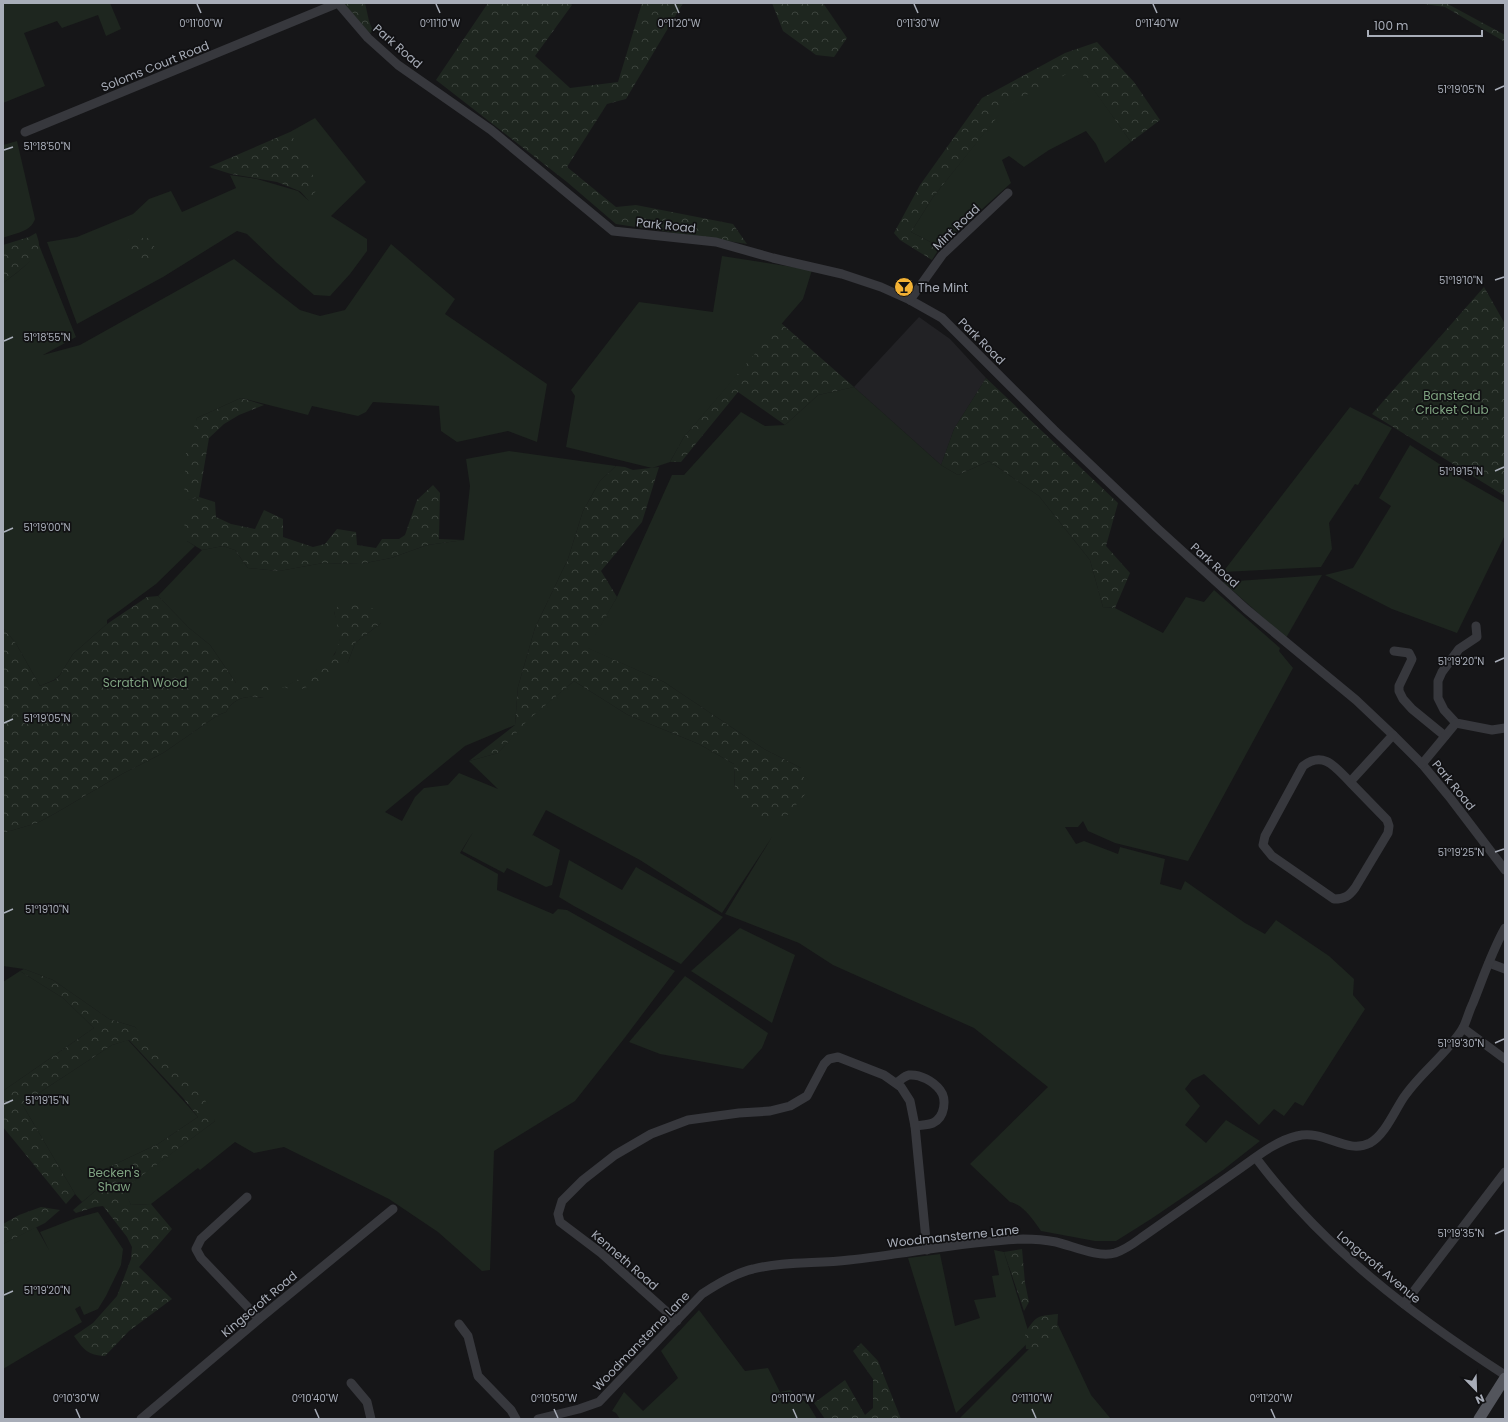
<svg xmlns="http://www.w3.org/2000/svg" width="1508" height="1422" font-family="Poppins,sans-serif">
  <defs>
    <pattern id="forest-crowns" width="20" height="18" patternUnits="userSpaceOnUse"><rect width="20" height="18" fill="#1e261f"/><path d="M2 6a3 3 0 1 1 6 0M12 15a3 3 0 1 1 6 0" fill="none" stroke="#3c433d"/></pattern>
  </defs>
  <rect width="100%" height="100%" fill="#161618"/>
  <path fill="#222225" d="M919,317l31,22 36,39 -32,51 -13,36 -87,-78z"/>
  <g fill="#1e261f" fill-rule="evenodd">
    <path d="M3,3h107l11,26 -15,7 -8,-21 -36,13 -5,-7 -33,12 21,53 -42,17z"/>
    <path d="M1078,67l53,75 -26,21 -9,-19 -10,-13 -37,19 -25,17 -15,-11 -7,4 9,23 -71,64 -29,-15 22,-35 74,-93z"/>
    <path d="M315,118l51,64 -35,34 36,23v12l-17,23 -20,22 -16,-1 -37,-32 -30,-29 -10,-3 -74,46 -86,47 -30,-82 30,-5 56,-23 16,-15 22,-8 11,21 54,-24 -6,-13 27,4 41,12 11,10 -11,-12 -8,-21v-36z"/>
    <path d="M17,141l18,78c-4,13 -20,14 -32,19v-93z"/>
    <path d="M391,244l64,55 -10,15 102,70 -10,58 -29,-11 -51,11 -16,-11 -2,-25 -66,-4 -7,10 -8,4 -46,-10 -4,9 -67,-17 -44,20 -12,82 14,-3 -12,44 8,5 -39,38 -49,36v4l-34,30 -13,21 -6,5 -14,6 -25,-44 -12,-14v-345c17,-13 27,-18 36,-38l37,92 -33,18 37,-10 154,-86 66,51 20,6 25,-6z"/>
    <path d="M722,256l90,14 -9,29 -119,138 -14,25 -18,6 -86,-21 9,-51 -4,-6 68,-88 74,10z"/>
    <path d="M854,387l87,78 17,10 31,-14 50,35 51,64 13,47 12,1 48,25 23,-36 18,5 10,-12 66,58 -1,3 14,17 -105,193 -73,-18 -27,-12 -5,-10 -5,6h-13l11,17 8,-3 34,13 2,-7 45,12 -5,25 21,6 4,-9 60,42 20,11 11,-14 53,36 25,23 -1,16 12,14 -62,97 -8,-4 -11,14 -10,-7 -15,16 -55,-51 -12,6 -7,9 15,17 -15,19 21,18 20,-23 34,21 -37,29 -72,49 -35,22h-21l-54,-10c-8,-11 -17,-26 -31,-29l-40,-38 78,-77 -74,-59 -141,-63 -34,-22 -74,-29 47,-77 -50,76 -82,-53 -94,-50 -14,26 1,-1 27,15 -8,35 -6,2 -39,-19 -3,5 -42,-22 11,-19 -13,21 38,21 -1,16 56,24 5,-5 9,1 108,61 -52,69 -48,61 -81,50 -4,119 -8,1 -44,-39 -49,-33 -105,-52 -30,6 -19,-11 -35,28 -2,-2 -47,36 -20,1 -8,-16 92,-68 -80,-94 -26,-8 -56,-39 -29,-11 -21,-3v-133l34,-10 17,-9 68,-40 41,-21 55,-38 8,-3c8,-15 22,-17 38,-14v-15h-28l-26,-38 -21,-17 -31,-32 44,-46 21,-4 12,4 13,18 31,3 44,-8 37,1 31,-6 36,-13 37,-5 6,-54 -4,-27 43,-8 107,15 -16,15 -17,30 -15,48 -33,69 -17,59 -3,38 -50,21 -80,66 17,9 13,-24 9,-9 24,-3 11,-12 39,16 -29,-28 29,-8 28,-32 48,-40 54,34 71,29 35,20 1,26 66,-22 -37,-19 -100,-67 -77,-34 30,-51 55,-122h12l57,-63 24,14 20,-1 33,-30zM334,611l47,12 -26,20 -7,19 -63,25c20,-11 52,-22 55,-48 1,-8 -4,-20 -6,-28z"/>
    <path d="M1350,407l42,21 -34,57 -3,-1 -26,39 3,26 -11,18 -98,5z"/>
    <path d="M1410,445l51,33 44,25v32l-48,98 -65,-24 -67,-34 28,-7 38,-62 -12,-8z"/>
    <path d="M1322,575l-36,63 -63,-56z"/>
    <path d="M569,860l53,30 14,-23 87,50 -42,47 -107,-58 -15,-9z"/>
    <path d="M740,928l55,27 -23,68 -81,-52z"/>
    <path d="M20,971l43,27 31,30 -91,63v-109z"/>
    <path d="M685,976l83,57 -6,15 -19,21 -83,-15 -31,-12z"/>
    <path d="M128,1040l70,77 -40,27 -53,25 -5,18 -18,15 -7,-8 -53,-90 90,-59z"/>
    <path d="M98,1212l25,37 -2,16 -15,31 -8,13 -14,6 -4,-9 -5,3 7,13 -79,47v-125l33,-17 13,23 -9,-18 36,-14z"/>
    <path d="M994,1250l10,2 27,88 -75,73 -48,-155 32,-4 15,72 25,-8 -6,-18 22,-3 -4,-21 7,-1z"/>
    <path d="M699,1310l46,61 23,-3 12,24 10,-2 18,14 9,15h-197l-4,-6 -4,-2 12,-19 19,19 35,-33 -17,-27z"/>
    <path d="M1058,1325l33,70 20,24h-152l89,-89z"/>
  </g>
  <g fill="url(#forest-crowns)">
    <path d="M336,3h29l4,18 4,10 -3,2z"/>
    <path d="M488,3h82l2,2 -37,51 35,32 48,-6 24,-79h41l-57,96 -19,5 -40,63 49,40 20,-2 97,19 14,20 -131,-20 -49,-42 -131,-102z"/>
    <path d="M772,3h51l24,35 -13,19 -18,-2 -33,-24z"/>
    <path d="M1417,3h29l59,32v7l-60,-35z"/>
    <path d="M1097,42l37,40 26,38 -29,22 -53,-74 -71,37 -74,92 -22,35 29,15 -8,13 -32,-20 -6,-7 26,-48 62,-87 83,-45z"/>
    <path d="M290,132l29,55 -7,9 -35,-14 -46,-8 -22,-7z"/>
    <path d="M36,233c1,3 3,8 3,12 -1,14 -26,30 -36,38v-38l26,-8z"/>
    <path d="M129,238h19l13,18 -12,7 -10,-4 -11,-12z"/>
    <path d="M1484,287l21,37v172l-133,-82z"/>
    <path d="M781,323l73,64 -36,8 -33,30 -47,-33 -57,70h-11l14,-25z"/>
    <path d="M986,378l132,125 -12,43 24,27 -15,35 -12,-1 -13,-47 -51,-64 -50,-35 -31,14 -17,-10 13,-36z"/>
    <path d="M241,398l23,7 -25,10 -15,9 -15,14 -10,59 16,5 1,15 15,7 24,5 9,-19 19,9v18l30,10 12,-3 12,-15 19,3 1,13 19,3 6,-9h17l6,-4 12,-35 16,-15 7,8 -1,46 25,1 -37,5 -36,13 -31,6 -37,-1 -44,8 -31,-3 -13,-18 -12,-4 -21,4 -15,-9 -3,-19 15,-25 -15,4 2,-49 11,-34z"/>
    <path d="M616,466l9,1 8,3 26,-3 -17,55 -41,49 16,26 -29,51 76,34 100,67 37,19 7,23 -25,29 -27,-2 -21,-28 -1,-26 -35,-20 -71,-29 -54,-34 -47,40 -29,32 -29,8 46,-36 3,-38 17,-59 33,-69 15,-48 17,-30z"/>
    <path d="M158,596l31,32 21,17 26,38h28l20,4 32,-17 19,-16 5,-16 -6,-27 8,-9 16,-4 18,13 5,12 -26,20 -7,19 -30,21 -22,8 -12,-4 -20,11c-16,-3 -30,-1 -38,14l-8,3 -55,38 -41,21 -68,40 -17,9 -34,10v-205l12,14 25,44 15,-6 5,-5 13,-21 34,-30 40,-27z"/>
    <path d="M24,969l29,11 56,39 26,8 63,58 17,36 -91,68 7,16 20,-1 21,25 -33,38 33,32 -43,32 -24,25c-17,-1 -21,-6 -31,-20l19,-13 24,-27 14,-37 1,-12 -5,-10 -24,-31 -8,1 -19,6 -3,-3 27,-23 -2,-9 7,-9 53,-25 40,-27 -15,-19 -54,-58 -17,5 -90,59 53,90 -9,10 -63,-77v-36l91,-63 -31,-30 -43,-27z"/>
    <path d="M41,1207l19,3 -15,13 -42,21v-20l16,-9z"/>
    <path d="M1022,1249l3,34 4,19 -5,9 -20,-59z"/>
    <path d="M1058,1314l-1,16 -17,20 -14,-1 -1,-16c12,-18 12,-17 33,-19z"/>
    <path d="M861,1343l17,18 23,58h-76l-11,-16 31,-23 20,35 8,-7v-29l-20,-28z"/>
  </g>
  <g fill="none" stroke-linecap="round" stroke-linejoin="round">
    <g stroke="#37383d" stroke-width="9">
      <path d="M25,132l313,-129 30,35 30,27 93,65 122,101 103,11 57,16 69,16 39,13 29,13 32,18 112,112 103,98 89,81 110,91 37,35 29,29 29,35 54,71"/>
      <path d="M910,300l33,-46 65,-61"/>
      <path d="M1476,626l1,11 -18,12 -17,23 -4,9v17l6,12 12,13 36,7 13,-2"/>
      <path d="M1394,651l15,2 3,6 -13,27v5l4,8 9,10 33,27"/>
      <path d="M1422,764l34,-41"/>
      <path d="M1350,782l37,38 2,6 -1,7 -33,55c-6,8 -10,11 -21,11l-62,-43 -9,-11 2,-9 38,-70c21,-16 33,2 47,16l43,-47"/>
      <path d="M1489,963l16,6"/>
      <path d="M1463,1028l42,31"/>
      <path d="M896,1083c4,-2 8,-7 13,-8 11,-1 24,6 31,15 7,9 5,27 -7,33 -5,2 -12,2 -18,3"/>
      <path d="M1256,1158c67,89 156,157 249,217"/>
      <path d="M247,1197l-46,42 -5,10 5,9 58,61"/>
      <path d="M1404,1304l101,-132"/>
      <path d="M677,1321l-76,-68 -41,-31 -2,-8 4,-13 21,-21 32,-25 36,-21 37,-14 51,-7 31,-2 20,-5 17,-10 17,-32 5,-5 9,-2 46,18 17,12 9,14 5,25 12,124"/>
      <path d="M459,1324l9,12 10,40 33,34 5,9"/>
      <path d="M351,1383l16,19 4,17"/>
      <path d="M141,1419l118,-100 134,-110"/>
      <path d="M538,1419l41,-10 20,-7 103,-108c15,-10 33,-21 51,-25 31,-8 64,-5 96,-9 58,-6 116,-19 174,-21 11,0 23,1 33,3 17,4 42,16 59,11 9,-3 18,-9 26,-15 31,-22 63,-44 94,-66 19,-13 40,-31 62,-36 28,-7 49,19 73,7 15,-8 25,-33 34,-46 17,-25 43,-43 59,-69 4,-8 6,-17 10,-25 10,-25 19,-52 32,-75"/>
    </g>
    <path stroke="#53555c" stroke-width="11" d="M1479,1419l26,-41"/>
  </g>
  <path fill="none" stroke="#a8adb8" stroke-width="1.5" d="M197,4l4,9M436,4l4,9M675,4l4,9M914,4l4,9M1153,4l4,9M1495,90l9,-4M4,150l9,-3M1495,280l9,-3M4,341l9,-4M1495,471l9,-4M4,532l9,-4M1495,662l9,-4M4,723l9,-4M1495,852l9,-3M4,913l9,-4M1495,1043l9,-4M4,1104l9,-4M1495,1234l9,-4M4,1295l9,-4M76,1409l4,9M315,1409l4,9M554,1409l4,9M793,1409l4,9M1032,1409l4,9M1271,1409l4,9"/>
  <defs>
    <g id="bar-disc" transform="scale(1)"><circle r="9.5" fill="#f2b134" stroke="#111113"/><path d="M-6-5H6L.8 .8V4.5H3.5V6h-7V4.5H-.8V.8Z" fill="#111"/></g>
  </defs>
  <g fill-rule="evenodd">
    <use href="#bar-disc" x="904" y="287"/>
  </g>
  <g text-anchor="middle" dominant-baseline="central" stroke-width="3.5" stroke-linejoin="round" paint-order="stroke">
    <g font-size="12" fill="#a8adb8" stroke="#111113">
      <text transform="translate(398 46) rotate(41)">Park Road</text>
      <text transform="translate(155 66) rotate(-22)">Soloms Court Road</text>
      <text transform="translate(666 225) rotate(6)">Park Road</text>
      <text transform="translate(956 227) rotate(-44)">Mint Road</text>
      <text transform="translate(982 341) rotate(45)">Park Road</text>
      <text transform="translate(1215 565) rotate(42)">Park Road</text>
      <text transform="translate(1454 785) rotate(51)">Park Road</text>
      <text transform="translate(953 1236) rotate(-6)">Woodmansterne Lane</text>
      <text transform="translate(625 1260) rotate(41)">Kenneth Road</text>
      <text transform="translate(1379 1267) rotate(40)">Longcroft Avenue</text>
      <text transform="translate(259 1304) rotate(-40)">Kingscroft Road</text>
      <text transform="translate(641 1341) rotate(-46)">Woodmansterne Lane</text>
    </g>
    <g font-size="12" fill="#a8adb8" stroke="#111113" text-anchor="start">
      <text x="918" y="287">The Mint</text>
    </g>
    <g font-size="12" fill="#7fa381" stroke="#111113">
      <text x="1452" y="395">Banstead<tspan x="1452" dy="14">Cricket Club</tspan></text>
      <text x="145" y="682">Scratch Wood</text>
      <text x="114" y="1172">Becken's<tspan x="114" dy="14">Shaw</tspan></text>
    </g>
  </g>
  <g font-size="10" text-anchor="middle" fill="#a8adb8" stroke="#111113" stroke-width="3.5" stroke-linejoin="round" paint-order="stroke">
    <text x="201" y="27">0°11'00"W</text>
    <text x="440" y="27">0°11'10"W</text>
    <text x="679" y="27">0°11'20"W</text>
    <text x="918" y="27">0°11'30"W</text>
    <text x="1157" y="27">0°11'40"W</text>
    <text x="1461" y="93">51°19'05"N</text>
    <text x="47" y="150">51°18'50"N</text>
    <text x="1461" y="284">51°19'10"N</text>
    <text x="47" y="341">51°18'55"N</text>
    <text x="1461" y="475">51°19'15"N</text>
    <text x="47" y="531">51°19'00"N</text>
    <text x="1461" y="665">51°19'20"N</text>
    <text x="47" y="722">51°19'05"N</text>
    <text x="1461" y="856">51°19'25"N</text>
    <text x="47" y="913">51°19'10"N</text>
    <text x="1461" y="1047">51°19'30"N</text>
    <text x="47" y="1104">51°19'15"N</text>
    <text x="1461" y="1237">51°19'35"N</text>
    <text x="47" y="1294">51°19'20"N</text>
    <text x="76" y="1402">0°10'30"W</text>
    <text x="315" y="1402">0°10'40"W</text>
    <text x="554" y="1402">0°10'50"W</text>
    <text x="793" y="1402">0°11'00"W</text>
    <text x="1032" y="1402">0°11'10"W</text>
    <text x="1271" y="1402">0°11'20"W</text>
  </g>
  <rect width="1508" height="1422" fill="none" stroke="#a8adb8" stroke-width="8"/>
  <g transform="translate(1476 1390) rotate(157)" stroke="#111113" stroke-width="3" paint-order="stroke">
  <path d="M0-3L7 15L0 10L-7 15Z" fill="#a8adb8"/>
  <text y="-6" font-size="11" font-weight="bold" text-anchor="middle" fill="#a8adb8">N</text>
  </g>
  <path d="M1368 30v6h114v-6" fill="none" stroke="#a8adb8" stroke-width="2"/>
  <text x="1374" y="30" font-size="12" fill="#a8adb8" stroke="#111113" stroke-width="3" paint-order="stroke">100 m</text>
</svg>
